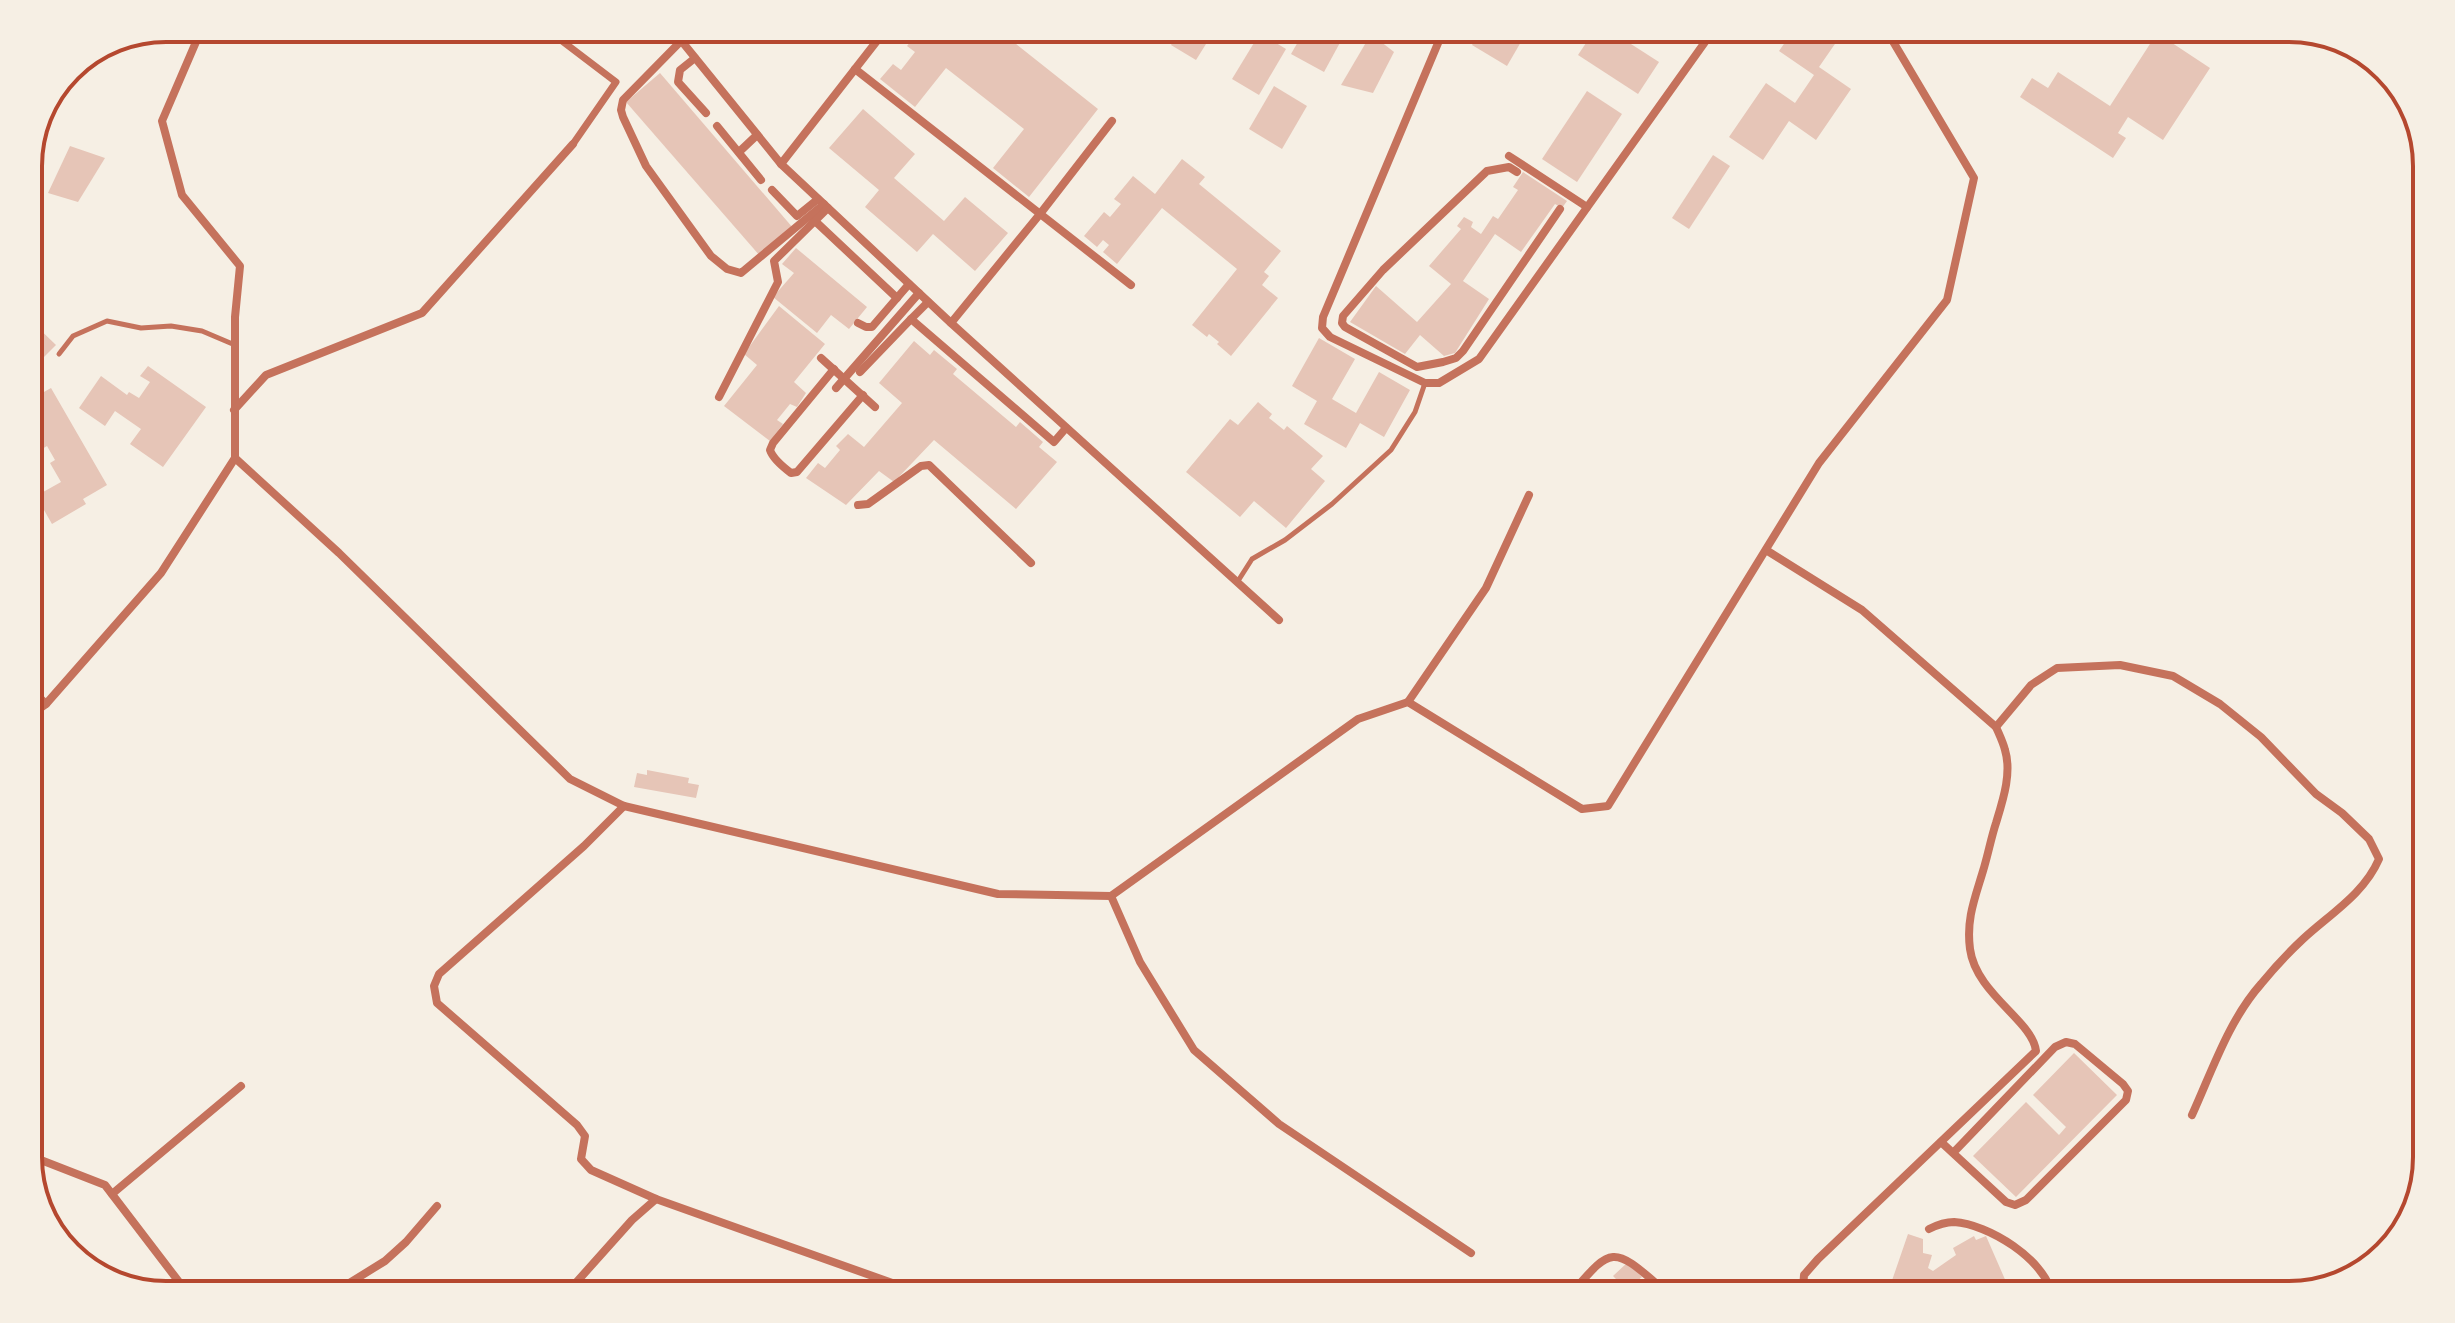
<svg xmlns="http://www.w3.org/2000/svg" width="2455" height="1323" font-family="'Crimson Pro',serif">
  <rect width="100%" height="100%" fill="#f6efe4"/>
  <g fill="#e6c5b7">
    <path d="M921,28h9l16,13 10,-13h40l102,81 -69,88 -36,-29 31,-39 -78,-61 -31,39 -35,-28 13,-15 8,6 14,-18 -8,-6z"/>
    <path d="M1181,28h35l-20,32 -25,-15z"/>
    <path d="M1306,28h42l-24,44 -33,-18z"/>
    <path d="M1482,28h47l-22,38 -35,-21z"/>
    <path d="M1596,28h10l53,34 -21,32 -60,-39z"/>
    <path d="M1660,28h24l-8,11z"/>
    <path d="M1795,28h51l-27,39 32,22 -35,51 -27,-19 -26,39 -34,-23 37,-54 29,20 19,-28 -35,-24z"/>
    <path d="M1260,33l26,16 -27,46 -27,-16z"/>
    <path d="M2157,33l53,35 -47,72 -35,-23 -10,16 8,5 -13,20 -93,-61 12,-19 16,10 10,-16 52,34z"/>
    <path d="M1371,34l23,18 -21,41 -32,-8z"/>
    <path d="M660,73l133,155 -33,28 -134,-154z"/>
    <path d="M1274,86l33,20 -25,43 -33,-20z"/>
    <path d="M1587,91l35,23 -45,68 -35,-23z"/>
    <path d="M863,109l52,45 -21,24 50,43 21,-24 43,36 -33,38 -42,-37 -16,18 -52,-45 14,-17 -50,-42z"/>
    <path d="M70,146l35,12 -27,44 -30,-9z"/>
    <path d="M1713,155l17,11 -41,63 -17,-11z"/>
    <path d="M1182,159l23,18 -6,7 82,67 -17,21 5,4 -7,9 16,13 -47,58 -14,-12 2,-2 -10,-8 -2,3 -15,-12 45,-56 -75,-61 -45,56 -14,-12 6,-7 -6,-5 -6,7 -13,-11 20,-24 6,5 11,-13 -7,-5 19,-23 22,18z"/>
    <path d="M1523,172l44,29 -5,7 -7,-4 -34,48 -26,-18 -32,47 26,18 -34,54 -11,3 -24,-21 -15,19 -55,-32 26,-36 41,36 34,-38 -22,-18 32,-37 -4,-3 7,-9 9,5 -2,5 10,7 12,-18 5,3 20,-29 -5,-3z"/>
    <path d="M796,248l71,59 -18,22 -18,-14 -14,18 -44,-36 21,-24 -12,-9z"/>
    <path d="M779,306l46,38 -31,38 12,11 -9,14 -7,-3 -13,16 6,4 -13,17 -46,-35 33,-41 -13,-11z"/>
    <path d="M28,318l28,27 -28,28z"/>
    <path d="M1319,338l36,21 -23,40 24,14 23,-41 31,18 -26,47 -24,-14 -14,25 -42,-24 13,-23 -25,-15z"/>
    <path d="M914,341l16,14 4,-5 23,19 -4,5 63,53 4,-5 23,20 -4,5 18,15 -41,47 -82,-69 -40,42 -15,-11 -33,34 -40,-27 12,-15 7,5 15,-18 -4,-4 12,-12 16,13 38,-44 -23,-20z"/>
    <path d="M148,366l58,41 -43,60 -33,-23 11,-15 -26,-18 -10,15 -26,-18 22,-32 26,19 2,-3 10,6 11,-16 -10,-6z"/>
    <path d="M51,388l56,97 -24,14 3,5 -34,20 -16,-28 25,-14 -11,-19 5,-3 -8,-14 -5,3 -7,-12 -7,3v-39z"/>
    <path d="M1258,402l14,12 -3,4 15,12 3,-4 36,30 -12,13 14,12 -39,47 -32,-27 -14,16 -54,-45 44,-53 8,6z"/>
    <path d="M647,770l42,8 -1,5 11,2 -3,13 -62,-11 3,-14 10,2z"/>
    <path d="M2074,1053l43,42 -101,102 -43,-41 53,-54 33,33 7,-8 -33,-32z"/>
    <path d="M1908,1234l15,5v14l9,2 -4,13 5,3 23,-16 -3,-7 21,-12 2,4 10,-4 21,48 -27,11h-93z"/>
    <path d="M1628,1262l14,15 -6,5 11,13h-55l10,-9 6,6 11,-10 -6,-6z"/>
  </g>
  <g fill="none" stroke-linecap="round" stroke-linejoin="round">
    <g stroke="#c5725c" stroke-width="5">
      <path d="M59,354l14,-18 34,-15 34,7 30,-2 31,5 33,14"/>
      <path d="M1238,581l14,-22 33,-19 47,-36 59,-54 24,-38 10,-29"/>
    </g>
    <path stroke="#c5725c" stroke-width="7" d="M545,28l71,54 -43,62"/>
    <g stroke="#c5725c" stroke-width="8">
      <path d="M202,28l-40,93 20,74 58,71 -5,51v141l104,95 231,226 54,27 374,88 113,2 247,-177 50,-17 174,107 26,-3 211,-343 128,-163 27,-122 -89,-150"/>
      <path d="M671,28l110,136 170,159 328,297"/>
      <path d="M1426,28l15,8 -118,281 -1,11 8,9 95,46h14l40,-24 236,-331"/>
      <path d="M681,41l-58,59 -2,10 2,7 23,49 65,90 16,13 14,4 83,-69"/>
      <path d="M695,58l-15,12 -2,12 28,31"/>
      <path d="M855,69l276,216"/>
      <path d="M717,126l44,54"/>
      <path d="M739,152l18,-17"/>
      <path d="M1509,156l78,51"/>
      <path d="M781,164l106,-136"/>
      <path d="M1517,172l-8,-5 -22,4 -104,99 -40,46 -1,7 3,4 72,40 26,-5 13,-4 7,-7 97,-142"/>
      <path d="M772,190l25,26 21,-17"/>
      <path d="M815,221l82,77"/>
      <path d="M911,319l17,-17"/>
      <path d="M858,323l8,4h6l37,-43"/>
      <path d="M951,323l89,-109 72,-93"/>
      <path d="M821,358l54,49"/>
      <path d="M834,369l-61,74 -3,7c3,9 13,17 21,23l6,-1 66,-77"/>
      <path d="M860,372l51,-53 143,123 12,-14"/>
      <path d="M836,388l83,-95"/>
      <path d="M719,397l59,-115 -4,-21 54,-53"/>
      <path d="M234,410l32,-35 156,-62 151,-169"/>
      <path d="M858,505l10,-1 53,-38 8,-1 102,98"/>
      <path d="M1766,550l96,60 134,117c3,7 7,15 9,23 7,23 -2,50 -9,73 -5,15 -8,32 -13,48 -8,27 -17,48 -13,78 6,45 63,72 66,102l-218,208 -14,16 -1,14 5,6"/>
      <path d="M28,687l18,17"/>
      <path d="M1408,702l78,-114 43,-93"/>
      <path d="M28,717l18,-13 115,-131 74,-115"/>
      <path d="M1996,727l35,-42 26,-17 63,-3 53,11 47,28 41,33 55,57 26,19 27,26 10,20c-15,35 -49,55 -76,80 -15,14 -29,29 -42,45 -32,36 -49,87 -69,131"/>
      <path d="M624,806l-40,40 -145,128 -5,12 3,17 140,122 8,11 -4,23 10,11 65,29 256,91 6,5"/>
      <path d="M1111,896l29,66 54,88 85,74 192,129"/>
      <path d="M1941,1142l65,60 9,3 11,-5 100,-100 2,-9 -5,-7 -48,-40 -9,-2 -11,5 -102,106"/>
      <path d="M28,1155l77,30 84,110"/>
      <path d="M112,1194l129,-108"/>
      <path d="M1929,1229c8,-4 16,-7 25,-7 34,2 91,37 98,73"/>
      <path d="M330,1295l55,-34 21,-19 31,-36"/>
      <path d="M565,1295l67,-75 24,-21"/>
      <path d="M1052,1295c15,-13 30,-17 48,-5l2,5"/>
      <path d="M1570,1295c40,-46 41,-52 89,-9"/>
    </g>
  </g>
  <path d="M0 0H2455V1323H0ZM166 42H2289A124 124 0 0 1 2413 166V1157A124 124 0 0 1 2289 1281H166A124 124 0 0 1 42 1157V166A124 124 0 0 1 166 42Z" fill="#f6efe4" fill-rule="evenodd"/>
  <path fill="none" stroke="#b5482f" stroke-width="4" d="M166 42H2289A124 124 0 0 1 2413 166V1157A124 124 0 0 1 2289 1281H166A124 124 0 0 1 42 1157V166A124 124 0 0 1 166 42Z"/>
</svg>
